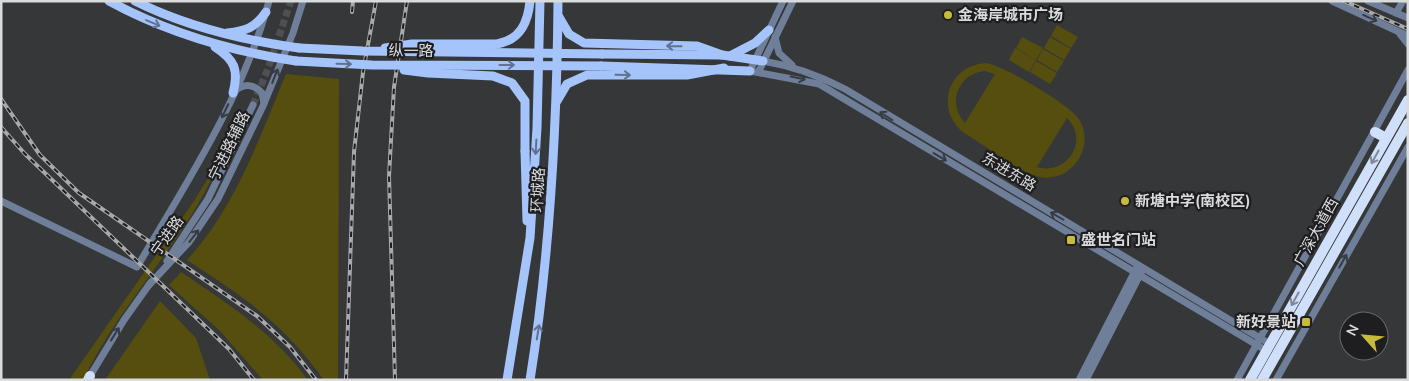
<svg xmlns="http://www.w3.org/2000/svg" width="1409" height="381" font-family="'Nunito Sans','Noto Sans SC',sans-serif">
  <rect width="100%" height="100%" fill="#363739"/>
  <g fill="#554e0e" fill-rule="evenodd">
    <path d="M1057,25l21,12 -7,11 -20,-12z"/>
    <path d="M1022,37l21,11 -7,12 -20,-12z"/>
    <path d="M1050,37l21,12 -7,11 -20,-12z"/>
    <path d="M1015,48l21,12 -7,12 -20,-12z"/>
    <path d="M1043,49l21,12 -7,11 -20,-12z"/>
    <path d="M1036,61l21,12 -7,11 -20,-12z"/>
    <path d="M986,63c17,2 84,42 93,56 17,27 -7,64 -39,58 -19,-4 -57,-33 -76,-44 -30,-23 -16,-68 22,-70zM985,71l10,3 -30,49c-19,-20 -6,-50 20,-52zM1067,118c23,22 0,58 -30,49z"/>
    <path d="M286,74l53,5 -1,301h-14c-42,-58 -79,-82 -137,-120 48,-52 72,-121 99,-186z"/>
    <path d="M240,118c-16,39 -35,77 -58,112 -34,50 -72,95 -99,150h-14l125,-179 30,-49z"/>
    <path d="M181,272c49,33 91,60 127,108h-45l-43,-49 -51,-46z"/>
    <path d="M160,301l36,37 14,42h-105z"/>
  </g>
  <g fill="none" stroke-linecap="round" stroke-linejoin="round">
    <path stroke="#4f5052" stroke-width="7" stroke-dasharray="7 3.5" stroke-linecap="butt" d="M253,105l14,-34 24,-70"/>
    <g stroke="#6f7e99" stroke-width="7">
      <path d="M783,1l-33,70 69,13 448,267"/>
      <path d="M1332,1l76,35"/>
      <path d="M1368,1l40,17"/>
      <path d="M1396,13l7,-12"/>
      <path d="M1400,34l8,10"/>
      <path d="M775,37l4,16 13,12"/>
      <path d="M763,61c30,5 55,14 82,28l425,255"/>
      <path d="M759,71l34,-70"/>
      <path d="M235,91c9,-8 19,-7 27,2l2,10"/>
      <path d="M1,201l136,66c50,-85 106,-170 132,-266"/>
      <path d="M167,261l41,-62 45,-94"/>
      <path d="M149,285l40,-43 29,-43 45,-93 30,-73 10,-32"/>
      <path d="M90,376l34,-56 27,-38"/>
      <path d="M1079,380l58,-113"/>
      <path d="M1086,380l56,-109"/>
      <path d="M1237,380l171,-310"/>
      <path d="M1276,380l132,-233"/>
    </g>
    <g stroke="#a4c4fb" stroke-width="9">
      <path d="M109,1c59,32 121,50 187,60"/>
      <path d="M135,1c52,26 106,39 164,47"/>
      <path d="M559,17l10,17 15,9 113,3 25,9"/>
      <path d="M227,33c19,-2 28,-5 39,-21"/>
      <path d="M215,47c20,13 24,23 18,46"/>
      <path d="M602,54l120,1 41,6"/>
      <path d="M730,56l25,-13 14,-13"/>
      <path d="M601,66l149,5"/>
      <path d="M557,101l10,-17 20,-9h100l37,-7"/>
      <path d="M525,151l2,70"/>
      <path d="M507,380l23,-142 7,-110 3,-127"/>
      <path d="M530,380c20,-125 27,-252 28,-379"/>
    </g>
    <g stroke="#d0dffa" stroke-width="10">
      <path d="M1375,132l11,6"/>
      <path d="M88,380l2,-4"/>
      <path d="M1250,380l158,-280"/>
      <path d="M1262,380l146,-257"/>
    </g>
    <g stroke="#a8a9ab" stroke-width="4">
      <g id="rail">
        <path d="M1344,1l64,28"/>
        <path d="M352,12l1,-11"/>
        <path d="M1,99l39,56 39,38 178,123 33,31 26,33"/>
        <path d="M1,127l24,27 204,195 25,31"/>
        <path d="M346,380l8,-228 9,-80 13,-71"/>
        <path d="M395,380l-6,-204 5,-89 13,-86"/>
      </g>
    </g>
    <use href="#rail" stroke="#1e1e20" stroke-width="2" stroke-dasharray="5.5" stroke-linecap="butt"/>
    <g stroke="#a4c4fb" stroke-width="9">
      <path d="M299,48l64,3 239,3"/>
      <path d="M385,48l27,-4h85c23,-4 31,-21 33,-43"/>
      <path d="M296,61l76,4 229,1"/>
      <path d="M404,70l24,3 65,3 19,7 13,18v50"/>
    </g>
  </g>
  <defs><path id="oneway-shaft" d="M-6 0H5M1.5-3L5.5 0L1.5 3" fill="none" stroke-width="1.6" stroke-linecap="round" stroke-linejoin="round" transform="scale(1.25)"/></defs>
  <g stroke="#363b44">
    <use href="#oneway-shaft" transform="translate(1370 18) rotate(24)"/>
    <use href="#oneway-shaft" transform="translate(275 76) rotate(-68)"/>
    <use href="#oneway-shaft" transform="translate(798 78) rotate(11)"/>
    <use href="#oneway-shaft" transform="translate(225 111) rotate(115)"/>
    <use href="#oneway-shaft" transform="translate(886 116) rotate(-148)"/>
    <use href="#oneway-shaft" transform="translate(940 157) rotate(31)"/>
    <use href="#oneway-shaft" transform="translate(1057 216) rotate(-150)"/>
    <use href="#oneway-shaft" transform="translate(194 236) rotate(-52)"/>
    <use href="#oneway-shaft" transform="translate(1343 261) rotate(-61)"/>
    <use href="#oneway-shaft" transform="translate(115 334) rotate(-58)"/>
  </g>
  <g stroke="#61718e">
    <use href="#oneway-shaft" transform="translate(153 23) rotate(23)"/>
    <use href="#oneway-shaft" transform="translate(674 46) rotate(-179)"/>
    <use href="#oneway-shaft" transform="translate(344 64) rotate(1)"/>
    <use href="#oneway-shaft" transform="translate(507 65)"/>
    <use href="#oneway-shaft" transform="translate(623 75) rotate(1)"/>
    <use href="#oneway-shaft" transform="translate(536 147) rotate(93)"/>
    <use href="#oneway-shaft" transform="translate(538 332) rotate(-81)"/>
  </g>
  <g stroke="#808898">
    <use href="#oneway-shaft" transform="translate(1375 157) rotate(119)"/>
    <use href="#oneway-shaft" transform="translate(1295 299) rotate(119)"/>
  </g>
  <g fill="#c8bb3b" stroke="#1e1e20" stroke-width="2">
    <circle cx="948" cy="15" r="5"/>
    <circle cx="1125" cy="201" r="5"/>
    <rect x="1066" y="235" width="10" height="10" rx="2.5"/>
    <rect x="1301" y="317" width="10" height="10" rx="2.5"/>
  </g>
  <g text-anchor="middle" dominant-baseline="central" stroke-width="4.5" stroke-linejoin="round" paint-order="stroke">
    <g font-size="15" font-weight="bold" fill="#dadbdd" stroke="#1e1e20" text-anchor="start">
      <text x="958" y="15">金海岸城市广场</text>
      <text x="1135" y="201">新塘中学(南校区)</text>
      <text x="1081" y="240">盛世名门站</text>
      <text x="1296" y="322" text-anchor="end">新好景站</text>
    </g>
    <g font-size="15" fill="#dadbdd" stroke="#1e1e20">
      <text x="411" y="51">纵一路</text>
      <text transform="translate(229 146) rotate(-64)">宁进路辅路</text>
      <text transform="translate(1009 172) rotate(31)">东进东路</text>
      <text transform="translate(538 190) rotate(-87)">环城路</text>
      <text transform="translate(1316 232) rotate(-61)">广深大道西</text>
      <text transform="translate(167 236) rotate(-55)">宁进路</text>
    </g>
  </g>
  <rect width="1409" height="381" fill="none" stroke="#dadbdd" stroke-width="5"/>
  <g transform="translate(1364 336) rotate(297)"><circle r="24" fill="#1e1e20" stroke="#696a6c"/>
  <path d="M0-4L9 19L0 12L-9 19Z" fill="#c8bb3b"/>
  <text y="-8" font-size="14" font-weight="bold" text-anchor="middle" fill="#dadbdd">N</text>
  </g>
</svg>
